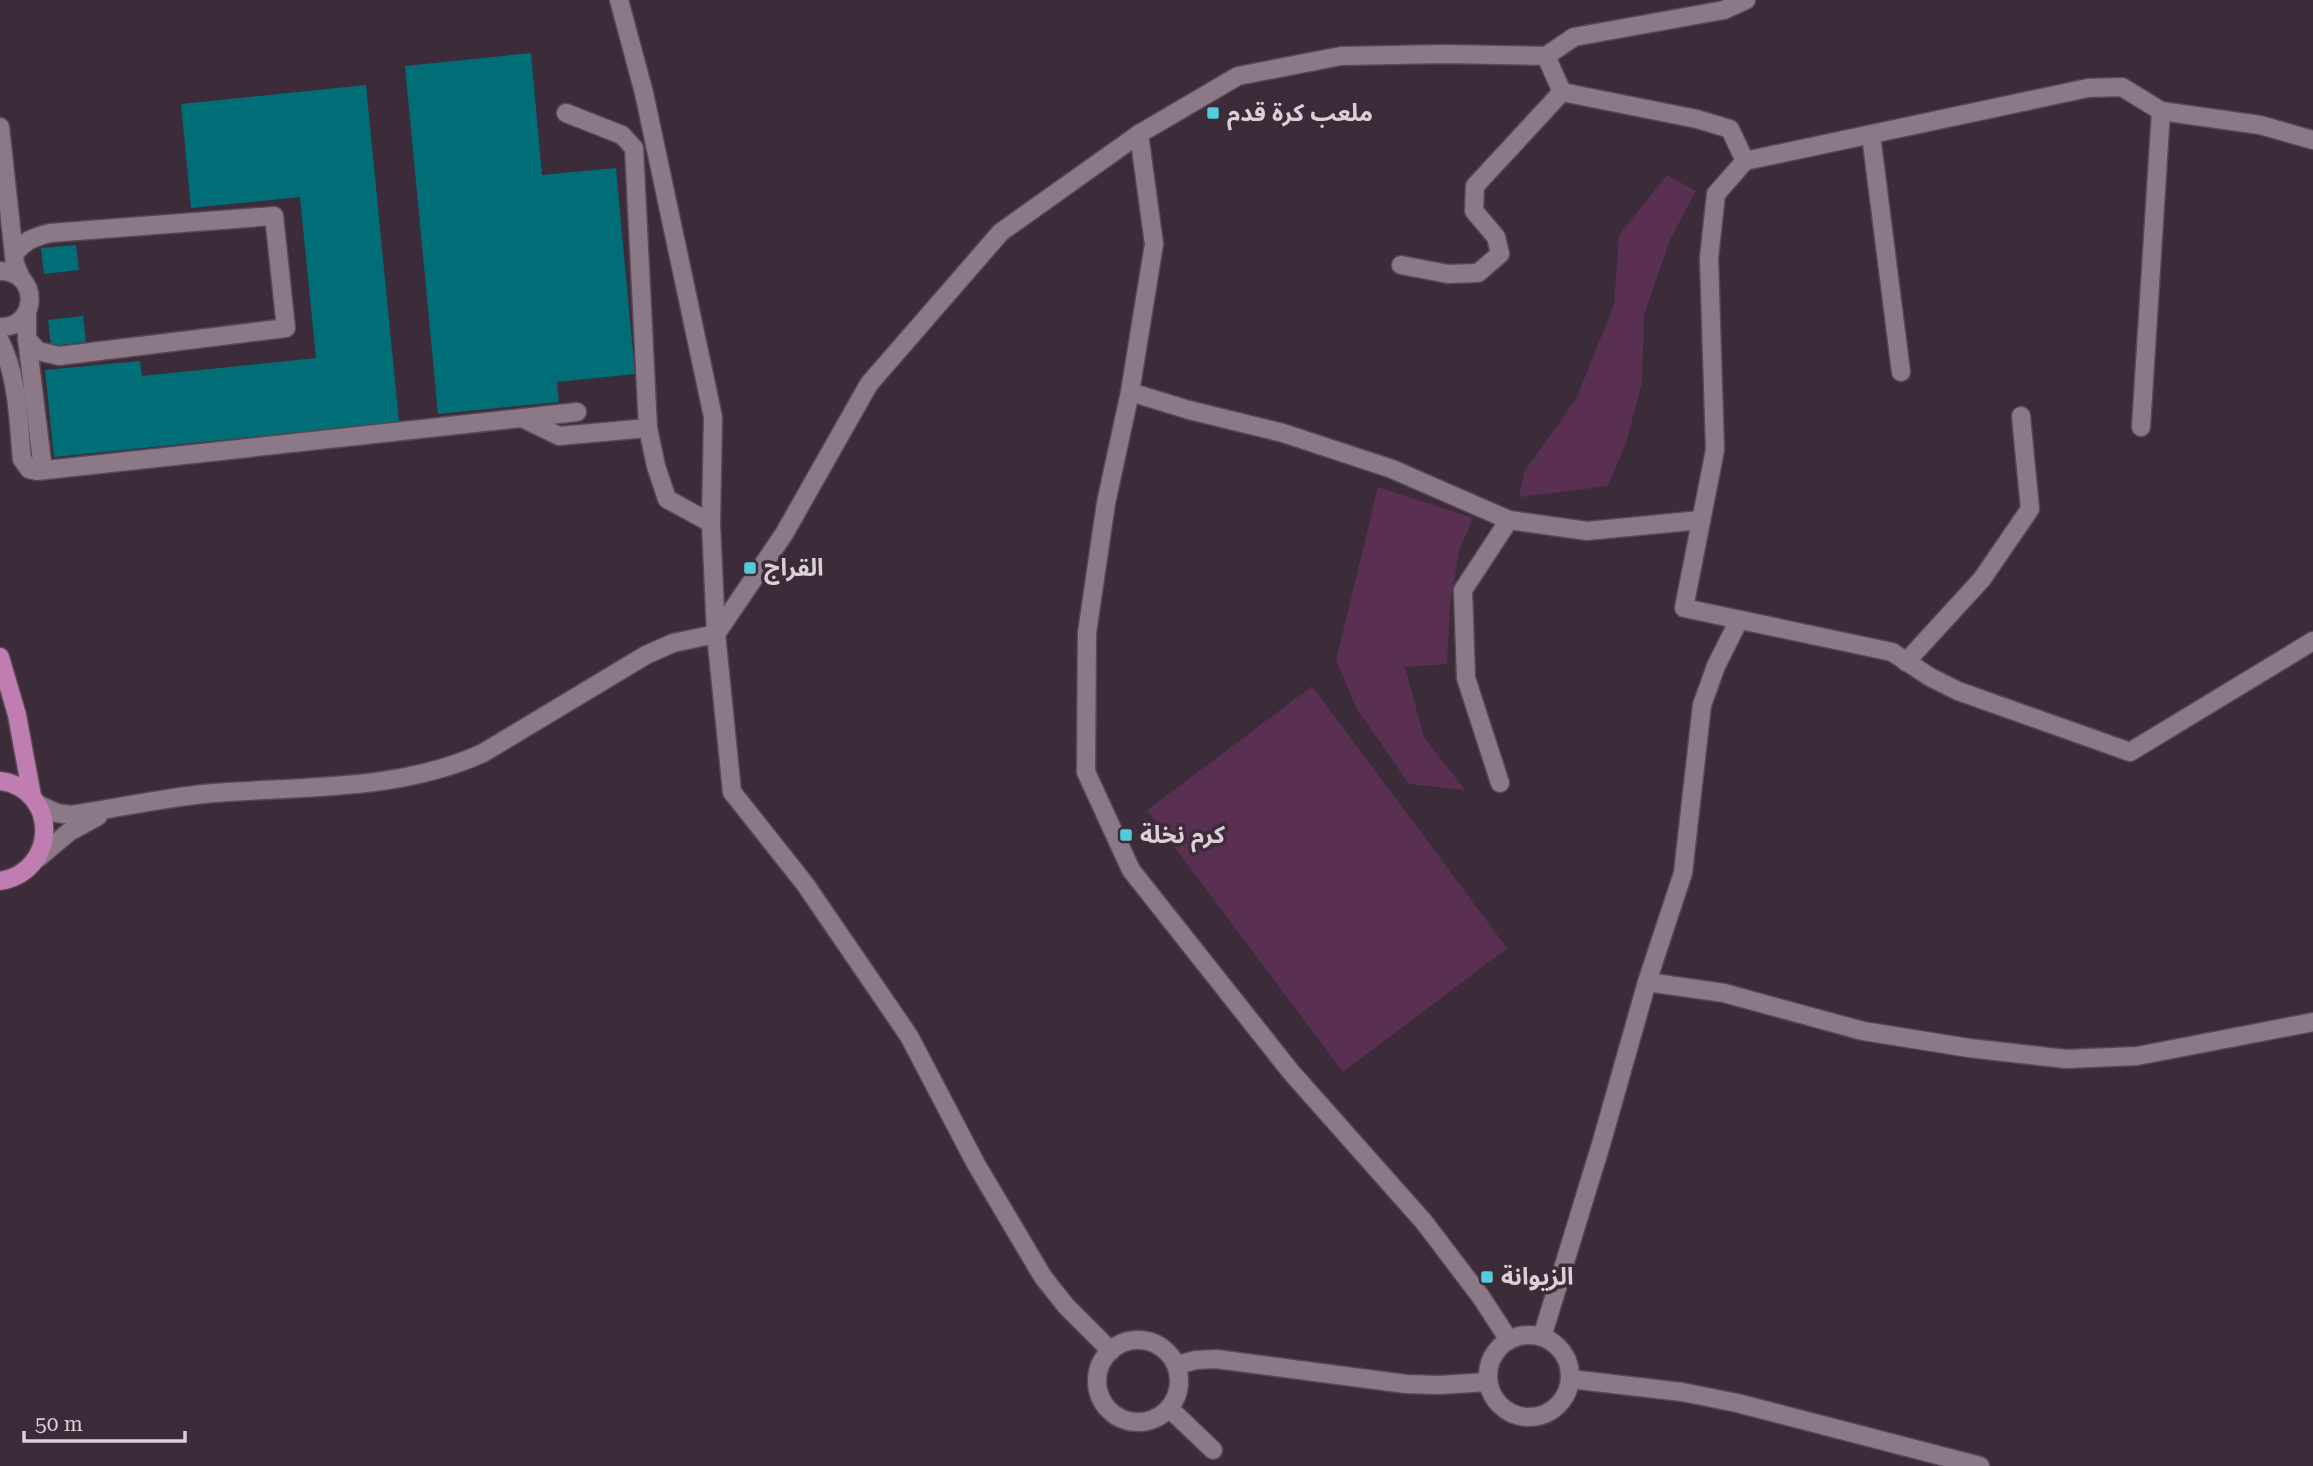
<svg xmlns="http://www.w3.org/2000/svg" width="2313" height="1466" font-family="'Roboto Serif','Noto Sans Arabic',serif">
  <rect width="100%" height="100%" fill="#3c2b38"/>
  <g fill="#593051">
    <path d="M1667,175l29,16 -26,49 -26,75 -2,68 -16,60 -18,43 -89,11 5,-25 52,-73 38,-94 5,-70z"/>
    <path d="M1378,487l95,31 -14,33 -9,56 -3,57 -42,3 19,70 41,53 -56,-6 -52,-75 -21,-49z"/>
    <path d="M1312,686l195,262 -164,124 -196,-262z"/>
  </g>
  <g fill="#006d77">
    <path d="M531,53l11,122 74,-7 19,206 -78,8 2,20 -121,12 -33,-348z"/>
    <path d="M366,85l33,337 -345,35 -9,-87 95,-9 2,15 174,-18 -16,-161 -109,11 -10,-104z"/>
    <path d="M76,245l3,25 -35,4 -3,-26z"/>
    <path d="M83,316l3,26 -35,4 -3,-26z"/>
  </g>
  <g fill="none" stroke-linecap="round" stroke-linejoin="round">
    <g stroke="#574853" stroke-width="21">
      <g id="minor">
        <path d="M1746,0l-22,10 -150,27 -28,19 16,36 135,27 33,10 15,32 -29,33 -7,64 6,192 -31,158 208,44 38,25 28,14 172,61 183,-111"/>
        <path d="M566,113l56,22 12,13 14,280 8,38 11,33 44,24"/>
        <path d="M0,127l15,137 6,14"/>
        <path d="M1139,134l15,110 -24,148 -24,111 -19,130 -1,139 45,98 160,202 133,150 57,75 28,43"/>
        <path d="M1871,135l30,237"/>
        <path d="M1745,161l343,-73 34,-1 39,24 99,14 53,15"/>
        <path d="M14,255c9,-14 20,-18 36,-22l224,-17 12,112 -227,28 -21,-5 -11,-12"/>
        <path d="M1401,265l47,9 30,-1 22,-19 -4,-17 -22,-26 1,-25 87,-94"/>
        <path d="M0,271c40,0 39,57 0,56"/>
        <path d="M27,313v26l16,131"/>
        <path d="M0,341c18,36 18,78 22,118l7,10 8,2 540,-59"/>
        <path d="M1130,392l59,18 94,23 109,36 117,51 78,11 114,-11"/>
        <path d="M522,418l37,18 89,-8"/>
        <path d="M2141,427l20,-316"/>
        <path d="M1906,662l76,-83 48,-70 -9,-93"/>
        <path d="M1500,783l-34,-105 -3,-88 46,-70"/>
        <path d="M37,804l20,9 14,2c48,-7 95,-18 143,-22 90,-7 186,-2 269,-40l163,-98 27,-12 43,-9 -5,-111 2,-106 -69,-324 -25,-93"/>
        <path d="M37,859l32,-27 29,-16"/>
        <path d="M1647,982l77,11 139,38 106,17 97,11 71,-3 176,-34"/>
        <circle cx="1529" cy="1376" r="41"/>
        <path d="M1542,1337l60,-196 45,-159 36,-109 19,-168 14,-39 23,-46"/>
        <circle cx="1138" cy="1381" r="41"/>
        <path d="M1111,1351l-45,-45 -23,-29 -67,-113 -67,-128 -104,-152 -73,-92 -16,-158 68,-100 85,-150 132,-152 138,-98 99,-58 103,-20 103,-2 102,2"/>
        <path d="M1177,1365l19,-5 20,-1 190,25 33,1 49,-3"/>
        <path d="M1570,1379l112,13 55,11 243,63"/>
        <path d="M1169,1408l44,42"/>
      </g>
    </g>
    <g stroke="#574853" stroke-width="21">
      <g id="major">
        <path d="M0,657l17,58 15,81"/>
        <path d="M0,781c59,8 59,90 0,100"/>
      </g>
    </g>
    <use href="#minor" stroke="#8c7987" stroke-width="18"/>
    <use href="#major" stroke="#c07db1" stroke-width="18"/>
  </g>
  <g fill="#53cbda" stroke="#3c2b38" stroke-width="2.5">
    <rect x="1206" y="106" width="14" height="14" rx="3.5"/>
    <rect x="743" y="561" width="14" height="14" rx="3.5"/>
    <rect x="1119" y="828" width="14" height="14" rx="3.5"/>
    <rect x="1480" y="1270" width="14" height="14" rx="3.5"/>
  </g>
  <g text-anchor="middle" dominant-baseline="central" stroke-width="7" stroke-linejoin="round" paint-order="stroke">
    <g font-size="24" font-weight="bold" fill="#dbd0d8" stroke="#3c2b38" text-anchor="start">
      <text x="1227" y="113">ملعب كرة قدم</text>
      <text x="764" y="568">القراج</text>
      <text x="1140" y="835">كرم نخلة</text>
      <text x="1501" y="1277">الزيوانة</text>
    </g>
  </g>
  <path d="M24 1431v10h161v-10" fill="none" stroke="#dbd0d8" stroke-width="3.5"/>
  <text x="35" y="1431" font-size="21" fill="#dbd0d8" stroke="#3c2b38" stroke-width="5" paint-order="stroke">50 m</text>
</svg>
